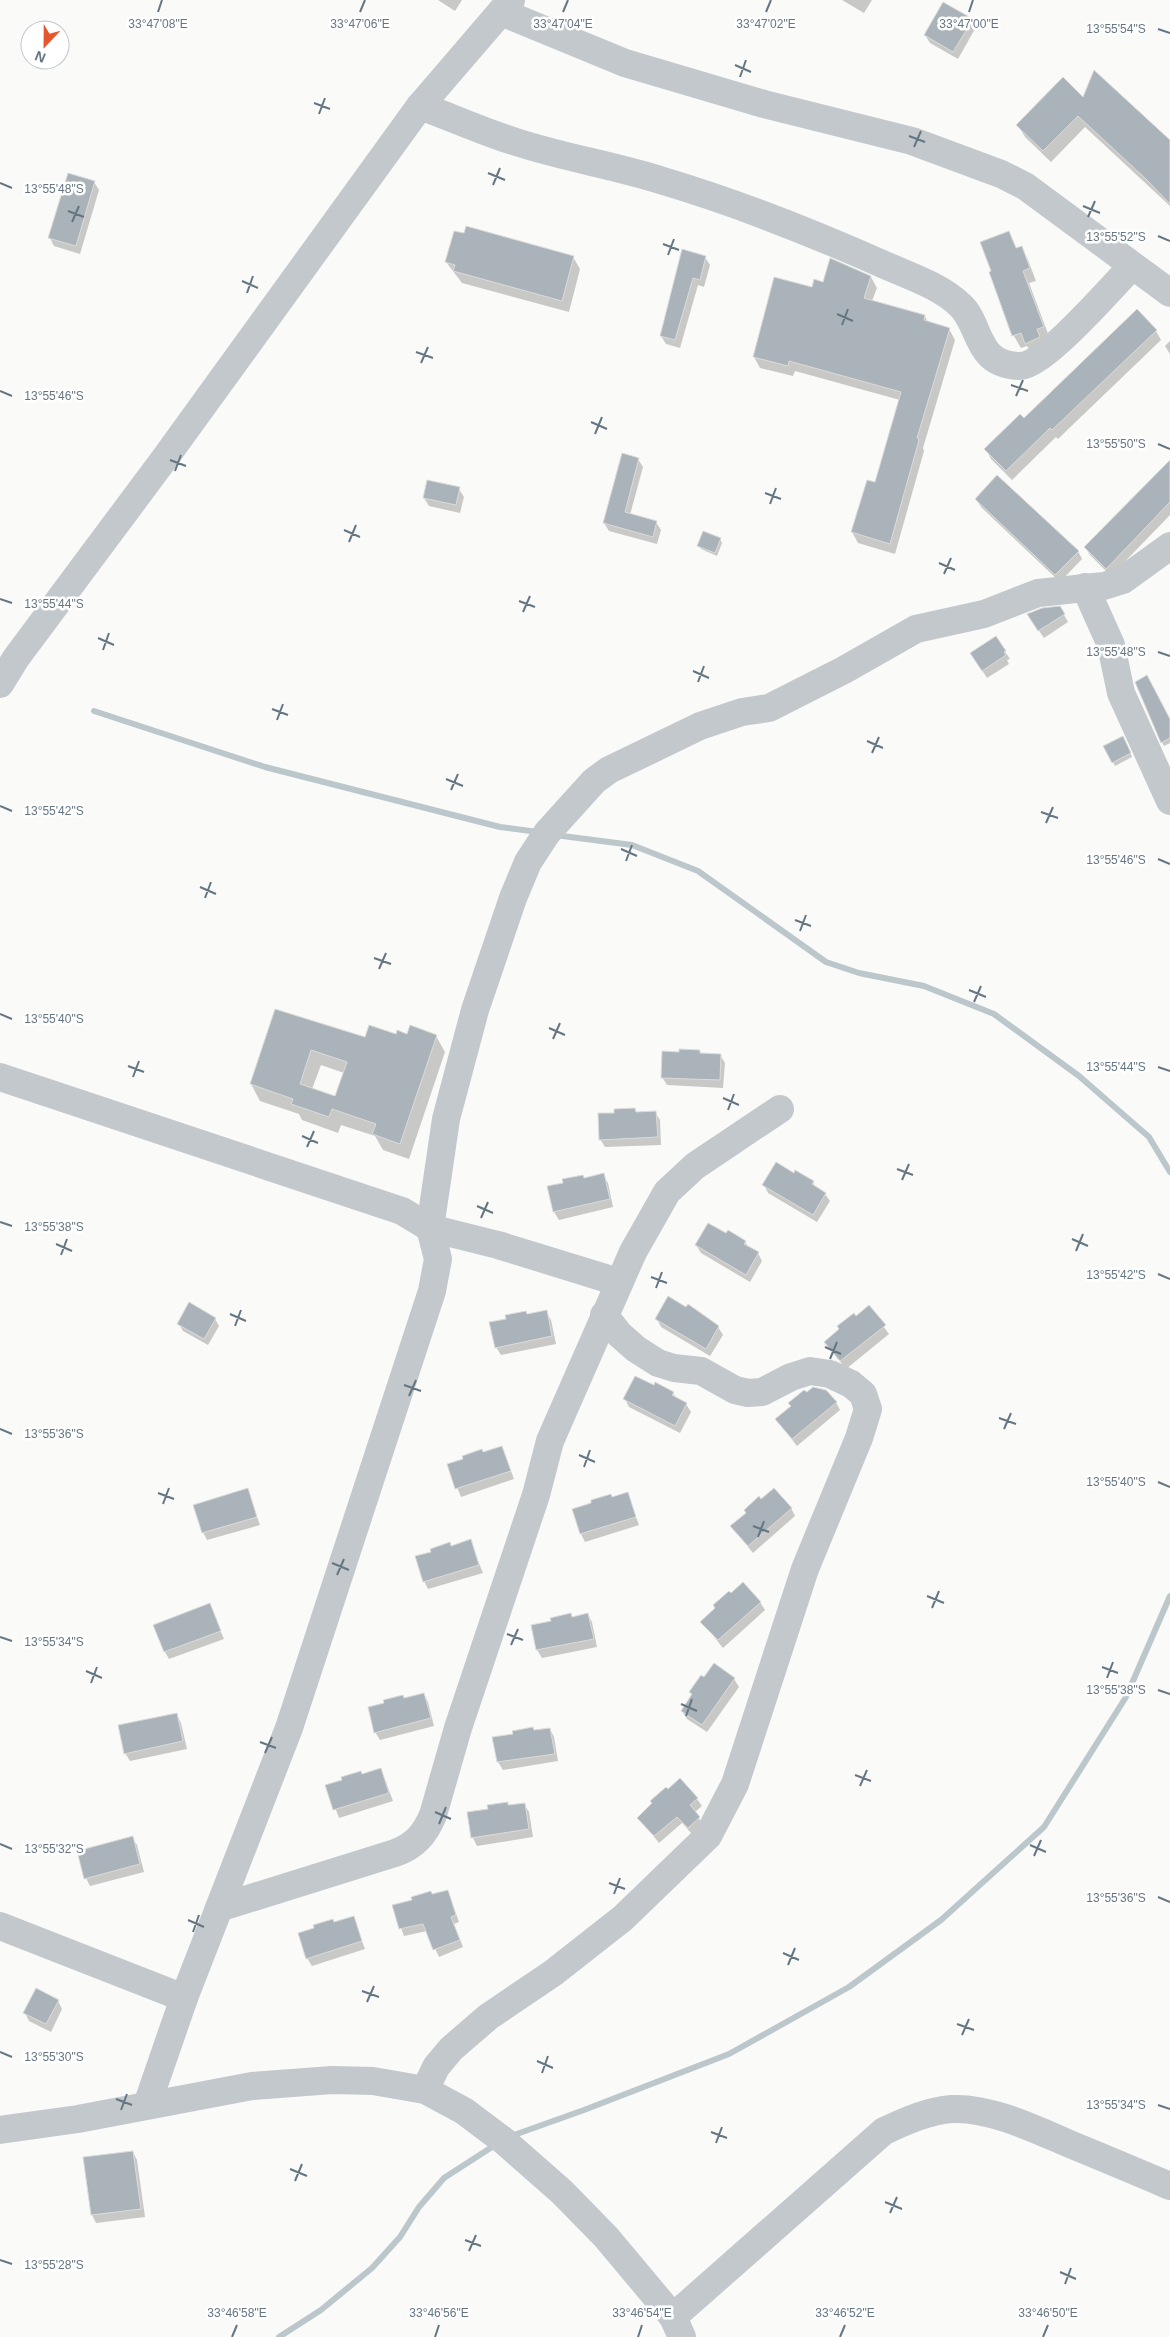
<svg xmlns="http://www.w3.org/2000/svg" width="1170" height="2337" font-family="Arial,sans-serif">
  <rect width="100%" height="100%" fill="#fafaf8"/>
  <g fill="#0003" fill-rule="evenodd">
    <path d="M438,0h24l-7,11z"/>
    <path d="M842,0h30l-8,13z"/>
    <path d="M972,19l4,8 -18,32 -28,-16 -5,-8z"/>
    <path d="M1083,99l87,44v63l-85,-79 -34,35 -26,-25 -7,-12z"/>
    <path d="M94,182l5,8 -19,64 -26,-8 -4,-8z"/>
    <path d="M1009,233l8,16 4,-2 7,13 8,21 -7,2 21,56 -17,16 -6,-9 -6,2 -7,-12 -24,-63z"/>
    <path d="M683,250l22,7 5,8 -6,22 -6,-2 -18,63 -14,-4 -5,-8z"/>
    <path d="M573,257l7,12 -11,43 -107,-29 -16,-21z"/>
    <path d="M871,277l6,11 -5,13 53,15 3,7 21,6 6,11 -32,108 1,3 -29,103 -37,-11 -6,-11 24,-48 24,-84 -105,-29 -2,5 -33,-8 -6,-11 59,-69 11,-5z"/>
    <path d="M1156,331l5,9 -103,99 -2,-2 -44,43 -21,-21 -5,-10 38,-29z"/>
    <path d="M1170,341v13l-5,-8z"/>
    <path d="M638,459l5,8 -13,48 26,7 5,8 -4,14 -48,-13 -5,-8z"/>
    <path d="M1170,463v52l-59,61 -21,-21 -5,-8z"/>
    <path d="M459,489l5,8 -4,16 -31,-7 -5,-8z"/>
    <path d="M976,499l102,52 4,8 -22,23 -79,-75z"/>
    <path d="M704,533l16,6 2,4 -5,13 -16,-7 -2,-3z"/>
    <path d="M1060,608l8,14 -24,16 -11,-16z"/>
    <path d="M996,638l14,21 -3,1 2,4 -22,14 -11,-17z"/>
    <path d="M1170,721v22l-6,3 -2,-4z"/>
    <path d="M1125,741l7,16 -17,9 -10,-20z"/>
    <path d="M276,1010l90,28 41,-3 29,1 9,16 -36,107 -26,-9 -8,-14 -34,-11 -3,8 -36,-13 -3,-6 -39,-13 -9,-17zM321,1065l23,8 -8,25 -24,-9z"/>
    <path d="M699,1051l2,3 19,1 5,8 -2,25 -56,-3 -5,-8 18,-24z"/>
    <path d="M655,1112l5,8 1,25 -56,2 -5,-8 37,-26z"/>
    <path d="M794,1174l19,8 3,6 9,6 5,7 -13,21 -49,-29 -4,-8z"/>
    <path d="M603,1175l5,8 5,24 -54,13 -5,-8z"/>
    <path d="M726,1235l19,7 4,6 9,5 4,8 -12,21 -49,-29 -5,-8z"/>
    <path d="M869,1307l20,27 -43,35 -21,-27z"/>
    <path d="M546,1312l5,8 5,24 -55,11 -5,-8 31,-31z"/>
    <path d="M215,1319l4,7 -11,19 -25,-14 -4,-7z"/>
    <path d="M657,1319l61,8 5,8 -13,21 -49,-29z"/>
    <path d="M656,1384l17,9 3,6 10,5 5,8 -11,21 -51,-26 -4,-8 29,-12z"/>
    <path d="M836,1402l4,8 -43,36 -20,-26z"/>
    <path d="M502,1447l12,32 -53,18 -13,-32z"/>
    <path d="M247,1490l13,35 -53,15 -4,-8z"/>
    <path d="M627,1493l12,32 -54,17 -4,-8 31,-36z"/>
    <path d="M761,1501l30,7 4,8 -42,37 -21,-26z"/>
    <path d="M470,1541l13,32 -55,16 -4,-8 9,-29 17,-8 2,3z"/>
    <path d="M731,1595l29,7 5,8 -42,38 -21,-26z"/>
    <path d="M209,1605l15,34 -55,20 -4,-7z"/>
    <path d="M587,1614l5,8 5,25 -55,11 -5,-8 -5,-24z"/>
    <path d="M714,1665l20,14 5,8 -32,45 -20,-13 -5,-8 11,-15 -2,-4z"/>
    <path d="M424,1694l4,8 6,24 -54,14 -5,-8 30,-33z"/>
    <path d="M177,1715l4,8 6,26 -57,12 -5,-8z"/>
    <path d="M550,1729l4,8 4,24 -55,9 -5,-8 36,-31z"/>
    <path d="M381,1769l12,32 -54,17 -12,-32z"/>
    <path d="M697,1799l5,7 -7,6 8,13 -11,9 -10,-11 -23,20 -20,-25z"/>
    <path d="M507,1803l2,3 15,-2 5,8 4,25 -56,9 -4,-8 16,-28z"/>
    <path d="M132,1838l5,7 7,27 -54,14 -4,-8z"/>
    <path d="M448,1891l11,31 -5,2 9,23 -24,10 -12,-26 -23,5 -11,-30z"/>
    <path d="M353,1918l12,31 -53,17 -5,-8 27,-34z"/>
    <path d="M58,2001l4,8 -11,23 -22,-11 -4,-8z"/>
    <path d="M133,2152l4,8 8,57 -49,6 -4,-8z"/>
  </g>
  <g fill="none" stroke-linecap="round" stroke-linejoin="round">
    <g stroke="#bbc7cb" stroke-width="6">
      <path d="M94,711l171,56 235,60 38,5"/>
      <path d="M555,835l77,10 66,26 128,91 33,11 65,13 70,28 85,62 70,61 21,35"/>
      <path d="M514,2135l70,-25 145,-56 120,-67 92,-67 103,-93 82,-130 44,-101"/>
      <path d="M279,2337l42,-27 51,-42 28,-31 19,-30 25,-29 48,-31"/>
    </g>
  </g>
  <g fill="#aab3b9" stroke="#dcdcda" fill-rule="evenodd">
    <path d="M943,2l30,17 -20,33 -29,-17z"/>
    <path d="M1094,70l76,70v64l-25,-26 -67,-62 -35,35 -27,-26 47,-48 20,20z"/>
    <path d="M68,173l27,8 -19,65 -28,-8z"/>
    <path d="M466,226l108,30 -12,45 -109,-30 2,-6 -10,-3 9,-31 10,2z"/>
    <path d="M1009,231l7,17 6,-2 8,22 -7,3 21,56 -7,2 3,8 -15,7 -4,-11 -9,3 -23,-64 2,-1 -11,-29z"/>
    <path d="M682,249l24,7 -6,24 -7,-2 -18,62 -15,-4z"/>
    <path d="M830,258l41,18 -7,22 61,17 -1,5 26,8 -33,110 2,2 -29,104 -39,-12 16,-52 8,2 26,-90 -112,-31 -1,5 -35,-9 21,-80 38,10 2,-8 9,3z"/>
    <path d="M1137,309l20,21 -105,100 -2,-2 -44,43 -22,-22 36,-35 4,4z"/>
    <path d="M622,453l17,5 -14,54 32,9 -4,16 -50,-14z"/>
    <path d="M1170,460v42l-64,67 -22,-22z"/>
    <path d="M997,475l82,76 -24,24 -80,-76z"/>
    <path d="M427,480l33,7 -4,18 -33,-7z"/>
    <path d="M703,531l18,7 -6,15 -18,-7z"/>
    <path d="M1060,606l5,8 -27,17 -11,-17 15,-6z"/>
    <path d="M996,636l10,15 -2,1 2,3 -24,16 -12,-18z"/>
    <path d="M1147,675l23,44v19l-9,5 -26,-61z"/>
    <path d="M1123,736l8,17 -19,10 -9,-17z"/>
    <path d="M275,1009l90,28 4,-12 27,9 1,-4 10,4 3,-9 27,10 -37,109 -28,-10 4,-10 -44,-15 -3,8 -38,-13 2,-5 -43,-15zM311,1050l36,12 -12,34 -35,-12z"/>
    <path d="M679,1049l21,1v3l21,1 -1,26 -59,-2 1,-27 17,1z"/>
    <path d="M635,1108l1,4 20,-1 2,26 -59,3 -1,-27h16v-4z"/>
    <path d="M776,1162l18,11 1,-3 19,11 -2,3 14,9 -13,22 -51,-30z"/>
    <path d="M604,1173l6,26 -57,13 -6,-26 16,-3 -1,-4 21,-4 1,3z"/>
    <path d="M708,1223l18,10 2,-3 18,11 -2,3 15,8 -13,23 -51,-30z"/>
    <path d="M668,1296l18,11 2,-3 31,22 -13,23 -51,-30z"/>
    <path d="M189,1302l27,16 -12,21 -27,-15z"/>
    <path d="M869,1305l17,20 -46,36 -16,-19 15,-13 -2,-3 17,-13 2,3z"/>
    <path d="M547,1310l5,26 -57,12 -6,-26 17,-3 -1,-4 21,-4 1,3z"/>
    <path d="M635,1376l19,9 1,-3 19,10 -2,3 15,8 -12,23 -52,-27z"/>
    <path d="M813,1387l13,3 11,12 -45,37 -17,-20 16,-13 -3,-3 16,-13 3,2z"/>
    <path d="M502,1446l9,25 -56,18 -8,-25 16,-5 -1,-3 20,-7 1,3z"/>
    <path d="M248,1488l9,29 -55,16 -9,-28z"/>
    <path d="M774,1488l18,20 -44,38 -18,-20 16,-13 -2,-3 15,-14 2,3z"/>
    <path d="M628,1492l8,25 -56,17 -8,-25 19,-6v-3l20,-6 1,3z"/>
    <path d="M471,1539l8,26 -56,17 -8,-26 16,-4 -1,-3 20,-7 1,4z"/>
    <path d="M743,1582l18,20 -43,38 -18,-18 15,-14 -2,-3 16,-14 2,2z"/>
    <path d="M210,1603l11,28 -57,21 -11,-27z"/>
    <path d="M571,1613l1,4 16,-4 6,26 -58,11 -5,-25 20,-4 -1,-3z"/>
    <path d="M714,1663l21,15 -33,47 -21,-14 11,-17 -3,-2 12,-17 3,2z"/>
    <path d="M424,1693l7,25 -57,15 -6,-26 16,-4 -1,-3 20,-5 1,3z"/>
    <path d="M177,1713l6,28 -59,13 -6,-29z"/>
    <path d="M533,1727l1,3 16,-2 5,26 -58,8 -5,-25 21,-3 -1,-3z"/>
    <path d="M381,1768l8,25 -56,17 -8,-25 17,-5 -1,-3 20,-6 1,3z"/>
    <path d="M680,1778l18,20 -8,7 10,12 -12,11 -11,-11 -23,19 -17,-18 15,-15 -2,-2 16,-14 2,2z"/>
    <path d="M508,1802v3l17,-2 4,26 -58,9 -4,-26 21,-3 -1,-4z"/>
    <path d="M133,1836l7,28 -56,15 -7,-28z"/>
    <path d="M448,1890l8,25 -5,2 9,23 -27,10 -10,-26 -24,5 -7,-24 20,-5 -1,-3 20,-6 1,3z"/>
    <path d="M354,1916l8,25 -56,18 -8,-26 16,-5 -1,-3 20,-6 1,3z"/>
    <path d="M36,1988l23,12 -13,24 -23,-11z"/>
    <path d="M133,2151l8,58 -50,6 -8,-58z"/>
  </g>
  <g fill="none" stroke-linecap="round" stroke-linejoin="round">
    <g stroke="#c3c8cc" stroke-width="28">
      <path d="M501,12l124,51 139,41 148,37 89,33 24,12 145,107"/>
      <path d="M420,106c31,11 61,25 93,35 48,16 99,24 147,39 78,23 153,53 227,86 25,11 53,20 73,39 22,20 14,59 59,61 24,1 94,-80 113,-100"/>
      <path d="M1085,587l26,58 10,48 49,108"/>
      <path d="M0,684l16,-26 149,-200 255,-352 91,-106"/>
      <path d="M0,1077l402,134 28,17 8,31 -6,32 -143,437 -105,270 -37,107"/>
      <path d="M618,1282l-120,-37 -68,-17 16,-109 29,-109 38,-112 15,-36 19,-29 47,-52 15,-11 91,-44 42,-14 27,-4 75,-38 72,-41 68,-15 54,-21 66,-7 19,-6 47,-34"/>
      <path d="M219,1908l176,-55c20,-7 30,-19 38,-38l25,-87 78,-233 14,-54 83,-189 34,-60 28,-26 85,-57"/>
      <path d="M0,1926l184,72"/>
      <path d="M425,2090l11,-23 15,-18 37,-32 65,-44 70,-55 85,-82 27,-52 70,-215 54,-131 9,-29 -5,-15 -12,-10 -21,-10 -20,-3 -19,6 -29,15 -14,1 -13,-3 -34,-19 -27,-3 -16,-5 -22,-14 -17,-15 -15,-19"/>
      <path d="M0,2130l78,-11 174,-33 80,-6 41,1 52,9 39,21 40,30 58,51 44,45 67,80 9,20"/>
      <path d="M673,2317l211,-186c22,-10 43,-20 68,-22 38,-2 85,21 120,36 32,13 65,27 98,41"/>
    </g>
  </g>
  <path fill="none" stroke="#657683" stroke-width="2" d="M158,12l4,-12M360,12l5,-12M563,12l5,-12M766,12l5,-12M969,12l4,-12M1158,29l12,4M735,65l16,7M740,77l6,-17M314,103l16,6M319,114l6,-16M909,136l16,6M914,147l7,-16M488,173l17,7M0,183l12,5M493,185l7,-17M1083,206l17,7M68,211l16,6M1088,217l7,-16M72,222l7,-16M1158,236l12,5M663,244l16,6M668,255l6,-16M242,281l16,7M247,293l6,-17M837,314l16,7M842,325l6,-16M416,352l17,6M421,363l7,-16M1011,385l17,6M0,391l12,5M1016,396l7,-16M591,422l16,7M595,434l7,-17M1158,444l12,5M170,460l16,6M175,471l6,-16M765,493l16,6M770,504l6,-16M344,530l16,7M349,542l7,-17M939,563l16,7M944,574l7,-16M0,599l12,4M519,601l16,6M523,612l7,-16M98,638l16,7M103,650l6,-17M1158,652l12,4M693,671l16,7M698,682l6,-16M272,709l16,6M277,720l6,-16M867,741l16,7M872,753l7,-16M446,779l17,7M451,790l7,-16M0,806l12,5M1041,812l17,6M1046,823l7,-16M621,849l16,7M1158,859l12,5M626,861l6,-16M200,887l16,7M205,898l6,-16M795,920l16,6M800,931l6,-16M374,958l17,6M379,969l7,-16M969,990l17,7M974,1002l7,-16M0,1014l12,5M549,1028l16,7M553,1039l7,-16M128,1066l16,6M1158,1067l12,4M133,1077l6,-16M723,1098l16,7M728,1110l6,-16M302,1136l16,7M307,1147l7,-16M897,1169l16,6M902,1180l7,-16M477,1206l16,7M481,1218l7,-16M0,1222l12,4M1072,1239l16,7M56,1244l16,7M1076,1251l7,-17M61,1255l6,-16M1158,1274l12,5M651,1277l16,6M656,1288l6,-16M230,1314l16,7M235,1326l6,-16M825,1347l16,7M830,1359l7,-17M404,1385l17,6M409,1396l7,-16M999,1418l17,6M0,1429l12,5M1004,1429l7,-16M579,1455l16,7M584,1467l6,-17M1158,1482l12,5M158,1493l16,6M163,1504l6,-16M753,1526l16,6M758,1537l6,-16M332,1563l17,7M337,1575l7,-16M927,1596l17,7M932,1608l7,-17M507,1634l16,6M0,1637l12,4M511,1645l7,-16M1102,1667l16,6M86,1671l16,7M1107,1678l6,-16M91,1683l6,-16M1158,1690l12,4M681,1704l16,7M686,1716l6,-17M260,1742l16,6M265,1753l7,-16M855,1775l16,6M860,1786l7,-16M435,1812l16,7M439,1824l7,-17M0,1844l12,5M1030,1845l16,7M1034,1856l7,-16M609,1883l16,6M614,1894l6,-16M1158,1897l12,5M188,1920l16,7M193,1932l6,-17M783,1953l16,7M788,1965l7,-17M362,1991l17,6M367,2002l7,-16M957,2024l17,6M962,2035l7,-16M0,2052l12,5M537,2061l16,7M542,2073l6,-17M116,2099l16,6M1158,2105l12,4M121,2110l6,-16M711,2132l16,6M716,2143l6,-16M290,2169l17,7M295,2181l7,-17M885,2202l17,7M890,2213l7,-16M465,2240l16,6M469,2251l7,-16M0,2260l12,4M1060,2272l16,7M1065,2284l6,-16M232,2337l5,-12M435,2337l4,-12M638,2337l4,-12M840,2337l5,-12M1043,2337l5,-12"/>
  <g font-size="12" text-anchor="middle" fill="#657683" stroke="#fff" stroke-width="5" stroke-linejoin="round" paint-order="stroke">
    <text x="969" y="28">33°47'00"E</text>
    <text x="158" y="28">33°47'08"E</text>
    <text x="360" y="28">33°47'06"E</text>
    <text x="563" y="28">33°47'04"E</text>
    <text x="766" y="28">33°47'02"E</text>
    <text x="1116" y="33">13°55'54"S</text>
    <text x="54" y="193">13°55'48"S</text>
    <text x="1116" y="241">13°55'52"S</text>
    <text x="54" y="400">13°55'46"S</text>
    <text x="1116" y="448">13°55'50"S</text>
    <text x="54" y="608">13°55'44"S</text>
    <text x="1116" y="656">13°55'48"S</text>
    <text x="54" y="815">13°55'42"S</text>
    <text x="1116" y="864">13°55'46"S</text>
    <text x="54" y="1023">13°55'40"S</text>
    <text x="1116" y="1071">13°55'44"S</text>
    <text x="54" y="1231">13°55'38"S</text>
    <text x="1116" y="1279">13°55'42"S</text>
    <text x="54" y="1438">13°55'36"S</text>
    <text x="1116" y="1486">13°55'40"S</text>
    <text x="54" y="1646">13°55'34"S</text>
    <text x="1116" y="1694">13°55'38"S</text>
    <text x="54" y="1853">13°55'32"S</text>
    <text x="1116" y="1902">13°55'36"S</text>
    <text x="54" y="2061">13°55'30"S</text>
    <text x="1116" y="2109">13°55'34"S</text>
    <text x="54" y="2269">13°55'28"S</text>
    <text x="237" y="2317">33°46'58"E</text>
    <text x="439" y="2317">33°46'56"E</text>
    <text x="642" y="2317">33°46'54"E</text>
    <text x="845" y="2317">33°46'52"E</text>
    <text x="1048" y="2317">33°46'50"E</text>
  </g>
  <g transform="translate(45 45) rotate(202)"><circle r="24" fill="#ffffff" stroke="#c1c8cd"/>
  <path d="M0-4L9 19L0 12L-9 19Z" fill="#e4572e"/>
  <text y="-8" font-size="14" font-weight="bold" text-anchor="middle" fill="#657683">N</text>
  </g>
</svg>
